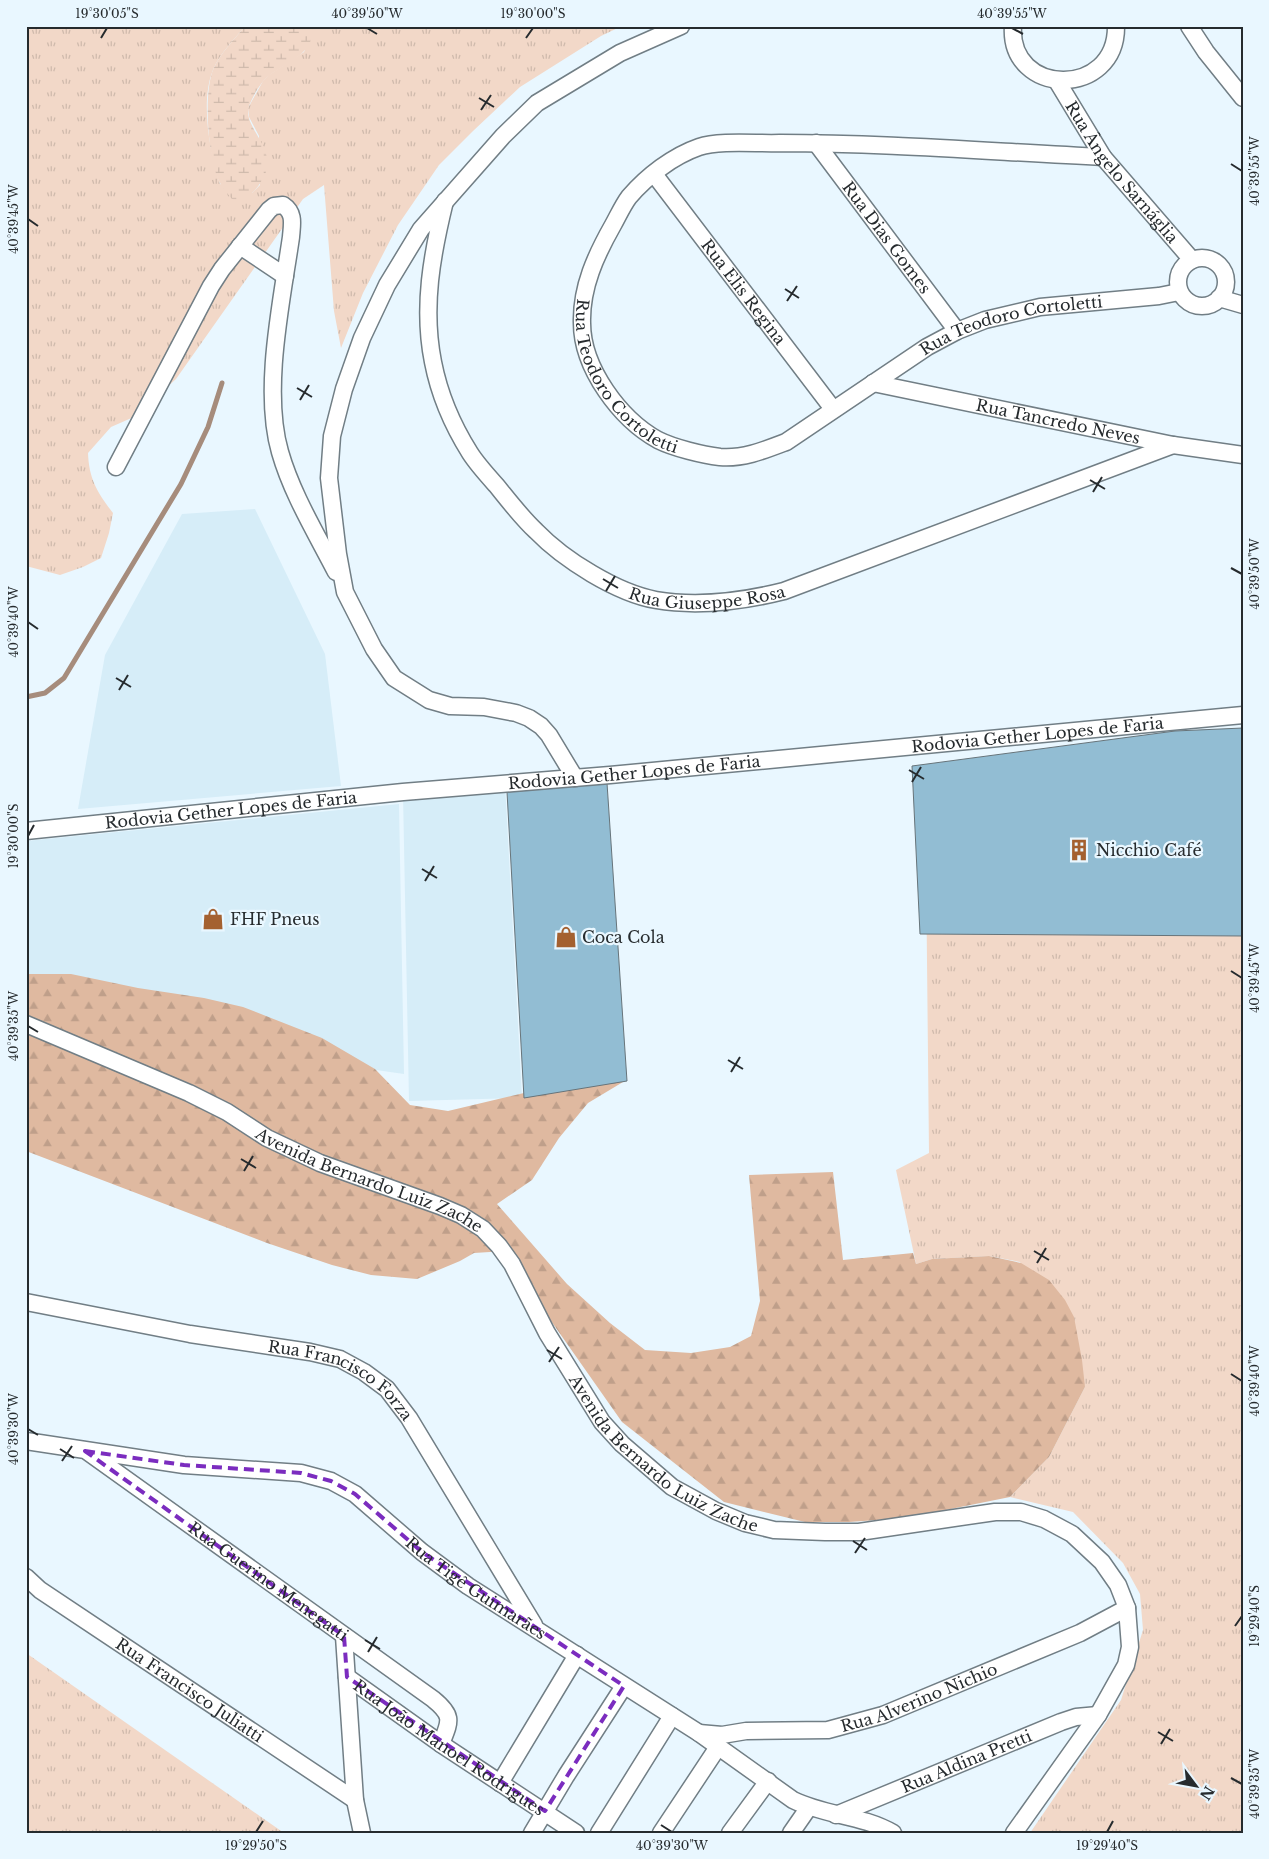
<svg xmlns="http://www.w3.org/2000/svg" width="1269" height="1859" font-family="'Libre Baskerville',serif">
  <defs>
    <pattern id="grass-tufts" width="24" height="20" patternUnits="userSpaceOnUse" patternTransform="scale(1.25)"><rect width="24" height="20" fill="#f2d8c8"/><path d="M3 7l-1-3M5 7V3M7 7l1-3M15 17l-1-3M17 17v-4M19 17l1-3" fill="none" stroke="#cfbaac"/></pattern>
    <pattern id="forest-firs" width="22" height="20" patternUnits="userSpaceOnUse" patternTransform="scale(1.25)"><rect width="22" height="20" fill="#dfb9a0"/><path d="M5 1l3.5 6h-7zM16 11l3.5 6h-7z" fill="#bf9f8a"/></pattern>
    <pattern id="wetland-marsh" width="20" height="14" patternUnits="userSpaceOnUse" patternTransform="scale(1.25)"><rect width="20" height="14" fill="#f2d8c8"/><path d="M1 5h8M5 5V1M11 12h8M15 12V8" fill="none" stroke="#cfbaac"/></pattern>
  </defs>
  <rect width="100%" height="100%" fill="#e9f7ff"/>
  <g fill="#d6edf8">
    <path d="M255,509l70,145 16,132 -263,23 27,-154 77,-141z"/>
    <path d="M505,784l17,314 -113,3 -6,-307z"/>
    <path d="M399,804l5,270 -175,-25 -203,-52v-156z"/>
  </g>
  <g fill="url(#grass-tufts)">
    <path d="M26,26h219c-11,14 -25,27 -32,44 -13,32 -3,83 7,114l32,9 8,-8 -1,-49 -10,-19 -1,-9 15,-27 6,-6 35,-23 8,-22v-4h310l-21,10 -81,51 -47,44 -34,34 -41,60 -35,68 -22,55 -7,-37 -10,-126 -21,14 -127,180 -40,37 -25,11 -23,26c1,26 9,39 25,60l-4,20 -8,25 -18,9 -23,8 -34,-9z"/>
    <path d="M925,769l318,139v925h-213l91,-133 22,-70 -3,-36 -17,-31 -50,-51 -63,-15 39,-40 36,-70 -65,-125 -31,-6 -57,3 -16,5 -20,-94 33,-17z"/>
    <path d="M26,1653l258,180h-258z"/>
  </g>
  <path fill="url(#forest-firs)" d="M26,974h45l67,14 66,10 39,9 79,31 53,31 35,36 38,6 93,-22 42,-17 40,10 -35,21 -29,35 -27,42 -35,24 70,80 43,39 35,27 46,3 39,-6 21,-11 9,-35 -11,-126 84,-3 10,88 70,-7 3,11 16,-5 57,-3 32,7 28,17 16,20 9,17 8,43 3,27 -36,70 -39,40 -104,21 -57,4h-44l-81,-20 -102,-80 -85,-121 -31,-50 -32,2 -14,8 -43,18 -46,-4 -39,-10 -65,-22 -241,-92z"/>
  <path fill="url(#wetland-marsh)" d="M245,26h67c4,27 -25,36 -42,49 -9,6 -17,21 -21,31 -8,25 40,46 6,84 -7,8 -13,10 -23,9 -4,-5 -9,-10 -12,-16 -12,-23 -17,-89 -7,-113 7,-17 21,-30 32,-44z"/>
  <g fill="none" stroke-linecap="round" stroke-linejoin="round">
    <path stroke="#a68c7c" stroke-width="5" d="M26,697l19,-4 19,-15 117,-194 27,-57 14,-44"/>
  </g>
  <g fill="#92bdd3" stroke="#67747a">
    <path d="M1243,728v208l-323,-2 -8,-168 263,-35z"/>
    <path d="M607,783l20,298 -103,17 -17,-306z"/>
  </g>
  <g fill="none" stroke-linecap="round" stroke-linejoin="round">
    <g stroke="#717e85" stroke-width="19">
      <g id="minor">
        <path d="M1013,26c-5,71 104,73 103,0"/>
        <path d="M1189,26l17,26 37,46"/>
        <path id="s1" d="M1057,81l46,76 89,103"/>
        <path id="s2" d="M816,143l141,188"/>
        <path id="s3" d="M1103,157c-107,-5 -215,-14 -323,-14 -22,1 -60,-3 -81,4 -26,9 -52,29 -70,50 -6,8 -11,19 -16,28 -17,30 -32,62 -31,98 0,45 38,96 76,117 16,8 45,15 62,17 23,2 45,-7 66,-15l141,-95 30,-16 28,-11 55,-13 119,-11 20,-4"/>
        <path id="s4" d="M654,174l179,235"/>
        <path id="s5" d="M445,201c-13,53 -23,106 -12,161 6,31 20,64 37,91 7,11 17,22 26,32 13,16 25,32 40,46 28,29 81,62 120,69 41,7 88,1 128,-9l389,-146"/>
        <path d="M240,246l45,30"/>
        <circle cx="1202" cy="282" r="24"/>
        <path d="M1219,298l24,7"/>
        <path id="s6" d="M873,383l300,62 70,10"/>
        <path d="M116,467l95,-181 11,-17 47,-59 5,-4 9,-1c12,8 9,19 8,32 -9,63 -29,153 -11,215 12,42 36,81 56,120"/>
        <path d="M575,778l-26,-43 -8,-9 -12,-8 -13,-5 -32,-6 -34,-1 -21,-6 -35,-22 -20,-29 -29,-57 -7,-38 -9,-76 3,-42 12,-47 18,-51 25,-53 34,-56 82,-93 34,-33 83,-50 61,-27"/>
        <path id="s7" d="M26,831l377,-39 207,-17 633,-60"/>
        <path id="s8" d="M26,1024l163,69 38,19 40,26 53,25 120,43 21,9 22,14 16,17 13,18 35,69 55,89 20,22 50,43 44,24 29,12 29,7 51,2h34l136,-20h26l23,7 28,15 30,28 16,23 9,23 3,39 -4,18 -28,50 -84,118"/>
        <path id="s9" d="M26,1302l164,32 120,18 30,7 24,13 23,17 22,29 125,207"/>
        <path id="s10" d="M26,1441l158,24 117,8 30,8 24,13 67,58 46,34 231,147 94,67c33,16 69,15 100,33"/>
        <path id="s11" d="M88,1452l345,247c21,17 17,22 8,45"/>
        <path id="s12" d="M26,1577l14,13 315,210"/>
        <path d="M344,1636l11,164 7,33"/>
        <path id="s13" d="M347,1677l94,67 135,89"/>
        <path id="s14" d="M699,1733l23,2 24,-4 82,-1 55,-15 197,-82 47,-25"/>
        <path d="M500,1783l77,-128"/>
        <path id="s15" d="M836,1815l225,-93 15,-5 22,-2"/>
        <path d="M532,1833l34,-57 58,-90"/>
        <path d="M599,1833l73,-117"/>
        <path d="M661,1833l57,-86"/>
        <path d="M730,1833l38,-52"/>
        <path d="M791,1833l18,-26"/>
      </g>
    </g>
    <use href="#minor" stroke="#fff" stroke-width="16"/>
  </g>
  <path fill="none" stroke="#7b2cbf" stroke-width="4" stroke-dasharray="10 6" stroke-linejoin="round" d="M85,1451l99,14 117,8 30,8 24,13 67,58 202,134 -79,125 -198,-134 -3,-41z"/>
  <path fill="none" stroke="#262b2e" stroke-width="2" d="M367,28l10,6M1012,28l11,6M101,38l6,-10M526,38l7,-10M479,98l15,9M481,110l10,-15M1231,164l11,7M28,219l10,7M785,289l14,9M787,301l10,-15M297,388l15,9M300,400l9,-15M1090,480l15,9M1093,492l9,-15M1231,568l11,6M603,579l15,9M606,591l9,-15M28,622l10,7M116,678l15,9M119,690l9,-15M909,770l15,9M912,782l9,-15M28,836l6,-11M422,869l15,9M425,881l9,-15M1231,971l11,7M28,1026l10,6M728,1060l15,9M731,1072l9,-15M241,1159l15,9M244,1171l9,-15M1034,1251l15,9M1037,1263l9,-15M547,1350l15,9M549,1362l10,-15M1231,1374l11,7M28,1429l10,6M60,1449l14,9M62,1461l10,-15M853,1541l14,9M855,1553l10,-15M1235,1626l7,-10M365,1640l15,9M368,1652l9,-15M1158,1732l15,9M1161,1744l9,-15M1231,1778l11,6M661,1825l11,7M256,1832l7,-11M1107,1832l6,-11"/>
  <defs>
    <g id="building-bare" transform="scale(1.725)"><path d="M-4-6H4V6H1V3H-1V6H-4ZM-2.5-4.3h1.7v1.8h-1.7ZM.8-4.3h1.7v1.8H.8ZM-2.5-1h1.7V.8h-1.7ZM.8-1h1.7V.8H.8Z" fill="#a46130" stroke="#e9f7ff" stroke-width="2.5" paint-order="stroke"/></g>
    <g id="shop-bare" transform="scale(1.725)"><path d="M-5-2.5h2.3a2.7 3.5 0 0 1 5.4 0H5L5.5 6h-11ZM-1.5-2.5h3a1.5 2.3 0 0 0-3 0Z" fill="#a46130" stroke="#e9f7ff" stroke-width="2.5" paint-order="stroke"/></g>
  </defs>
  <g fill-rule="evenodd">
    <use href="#building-bare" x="1079" y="850"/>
    <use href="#shop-bare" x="213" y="919"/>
    <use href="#shop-bare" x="566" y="937"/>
  </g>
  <g text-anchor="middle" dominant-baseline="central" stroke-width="4.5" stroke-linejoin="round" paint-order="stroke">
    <g font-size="16" fill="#262b2e" stroke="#e9f7ff">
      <text stroke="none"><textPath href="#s1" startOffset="112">Rua Ângelo Sarnáglia</textPath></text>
      <text stroke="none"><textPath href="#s2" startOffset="118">Rua Dias Gomes</textPath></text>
      <text stroke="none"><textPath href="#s4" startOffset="148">Rua Elis Regina</textPath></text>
      <text stroke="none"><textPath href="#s3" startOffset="1164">Rua Teodoro Cortoletti</textPath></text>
      <text stroke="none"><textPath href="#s3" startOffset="699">Rua Teodoro Cortoletti</textPath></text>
      <text stroke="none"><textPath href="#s6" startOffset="189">Rua Tancredo Neves</textPath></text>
      <text stroke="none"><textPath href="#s5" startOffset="555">Rua Giuseppe Rosa</textPath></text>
      <text stroke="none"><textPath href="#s7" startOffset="1016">Rodovia Gether Lopes de Faria</textPath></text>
      <text stroke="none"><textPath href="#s7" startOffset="611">Rodovia Gether Lopes de Faria</textPath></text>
      <text stroke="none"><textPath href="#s7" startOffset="206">Rodovia Gether Lopes de Faria</textPath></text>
      <text stroke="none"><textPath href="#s8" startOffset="378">Avenida Bernardo Luiz Zache</textPath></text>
      <text stroke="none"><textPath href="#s9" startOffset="329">Rua Francisco Forza</textPath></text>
      <text stroke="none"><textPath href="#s8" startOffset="798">Avenida Bernardo Luiz Zache</textPath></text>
      <text stroke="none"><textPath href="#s11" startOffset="222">Rua Guerino Menegatti</textPath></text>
      <text stroke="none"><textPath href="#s10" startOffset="489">Rua Tigê Guimarães</textPath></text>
      <text stroke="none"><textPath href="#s12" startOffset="199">Rua Francisco Juliatti</textPath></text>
      <text stroke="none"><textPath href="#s14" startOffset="226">Rua Alverino Nichio</textPath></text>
      <text stroke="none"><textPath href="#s13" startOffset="124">Rua João Manoel Rodrigues</textPath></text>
      <text stroke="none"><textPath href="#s15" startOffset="141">Rua Aldina Pretti</textPath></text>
    </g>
    <g font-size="16" fill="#262b2e" stroke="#e9f7ff" text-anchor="start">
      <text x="1096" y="850">Nicchio Café</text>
      <text x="230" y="919">FHF Pneus</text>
      <text x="582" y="937">Coca Cola</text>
    </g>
  </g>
  <rect width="1269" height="1859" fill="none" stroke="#e9f7ff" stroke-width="55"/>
  <g transform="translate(1196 1786) rotate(122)" stroke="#e9f7ff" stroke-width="4" paint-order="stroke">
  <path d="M0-4L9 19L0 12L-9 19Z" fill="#262b2e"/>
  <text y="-8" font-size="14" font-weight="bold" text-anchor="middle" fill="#262b2e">N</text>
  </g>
  <rect x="28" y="28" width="1214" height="1804" fill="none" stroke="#262b2e" stroke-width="2"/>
  <g font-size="12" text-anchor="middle" fill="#262b2e">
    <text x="107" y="18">19°30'05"S</text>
    <text x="367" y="18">40°39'50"W</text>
    <text x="533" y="18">19°30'00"S</text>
    <text x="1012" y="18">40°39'55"W</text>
    <text transform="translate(1255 171) rotate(-90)" y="4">40°39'55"W</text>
    <text transform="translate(14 219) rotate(-90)" y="4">40°39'45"W</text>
    <text transform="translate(1255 574) rotate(-90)" y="4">40°39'50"W</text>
    <text transform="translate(14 622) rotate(-90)" y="4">40°39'40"W</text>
    <text transform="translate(14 836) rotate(-90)" y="4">19°30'00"S</text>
    <text transform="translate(1255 978) rotate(-90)" y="4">40°39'45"W</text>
    <text transform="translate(14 1026) rotate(-90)" y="4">40°39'35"W</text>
    <text transform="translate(1255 1381) rotate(-90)" y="4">40°39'40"W</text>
    <text transform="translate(14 1429) rotate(-90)" y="4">40°39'30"W</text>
    <text transform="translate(1255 1616) rotate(-90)" y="4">19°29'40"S</text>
    <text transform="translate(1255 1784) rotate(-90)" y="4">40°39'35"W</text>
    <text x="256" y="1850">19°29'50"S</text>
    <text x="672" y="1850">40°39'30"W</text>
    <text x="1107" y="1850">19°29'40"S</text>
  </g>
</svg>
